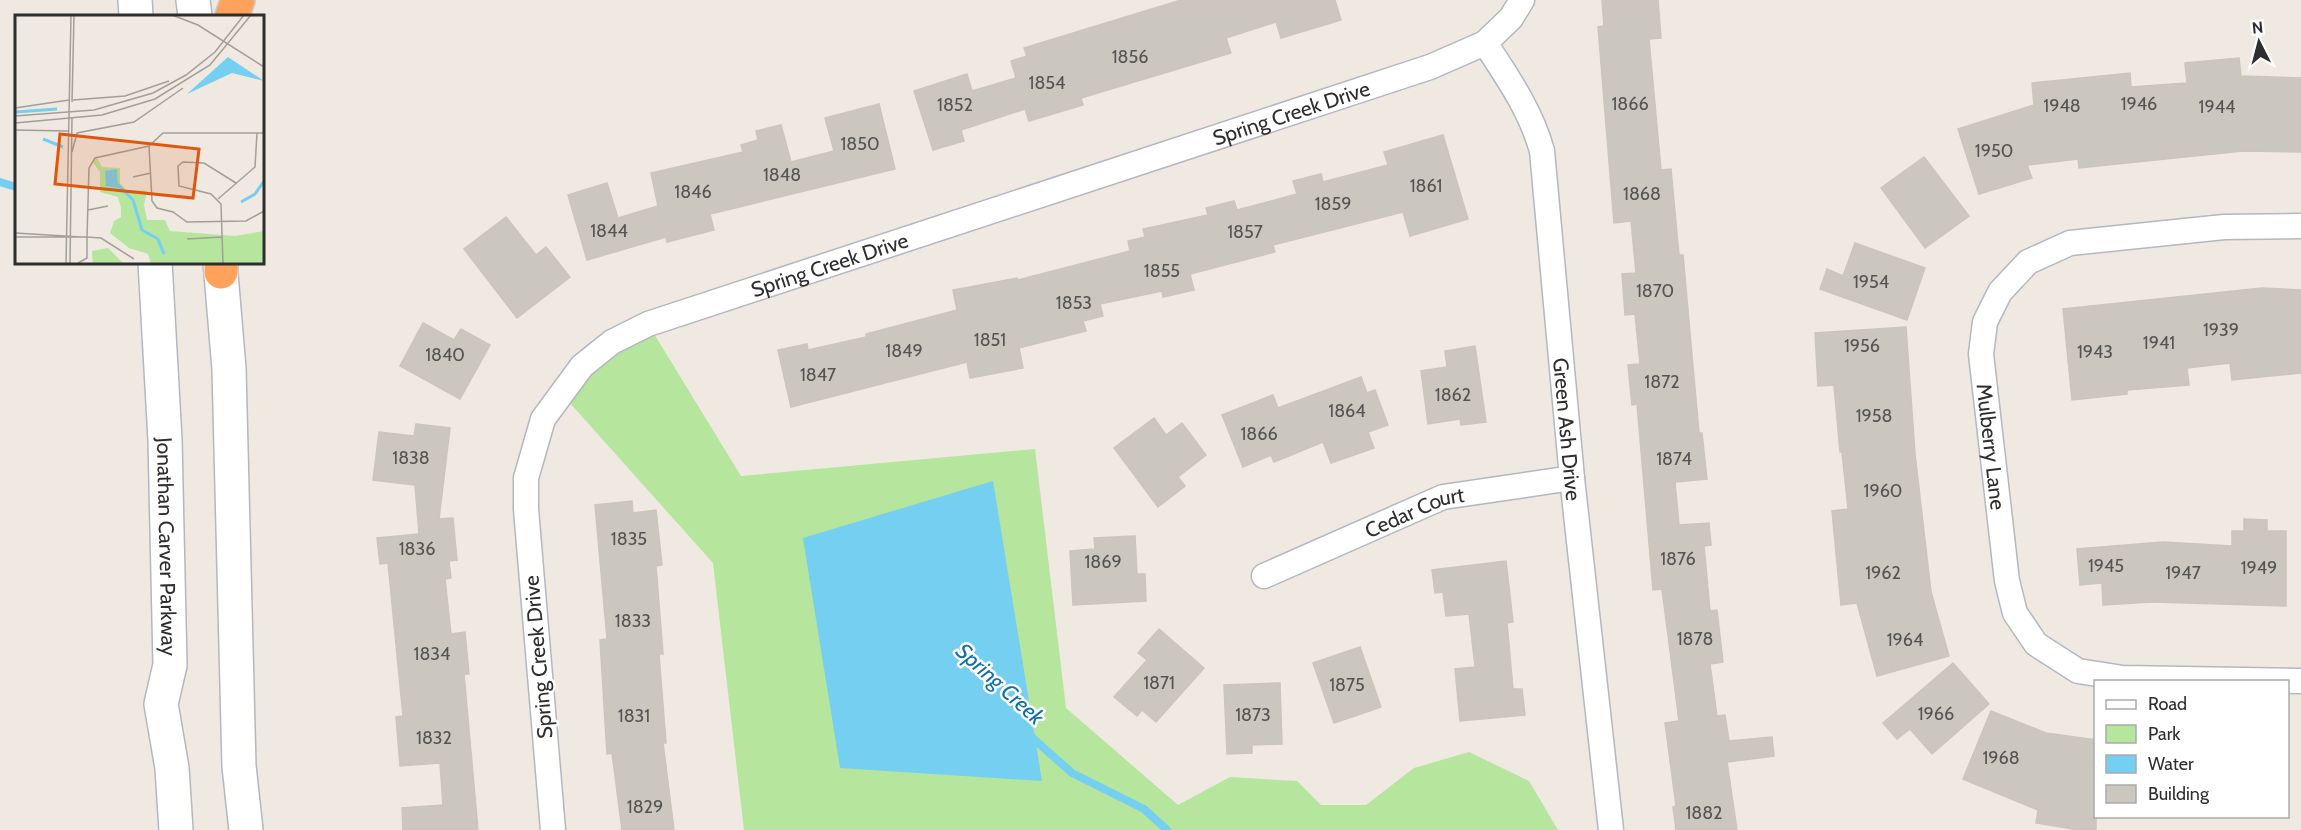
<svg xmlns="http://www.w3.org/2000/svg" width="2301" height="830" font-family="Cabin,sans-serif">
  <rect width="100%" height="100%" fill="#efe9e1"/>
  <path fill="#b6e59e" d="M648,324l93,152 294,-27 31,259 112,97 52,-28 67,4 24,24h45l48,-37 55,-16 60,29 29,49h-814l-31,-267 -152,-170z"/>
  <path fill="#75cff0" d="M993,481l49,300 -202,-13 -37,-230z"/>
  <g fill="none" stroke-linecap="round" stroke-linejoin="round">
    <g stroke="#75cff0" stroke-width="8">
      <path d="M0,182l16,5"/>
      <path d="M1028,734l44,39 72,36 23,21"/>
    </g>
  </g>
  <g fill="#cbc7bf" stroke="#cbc5ba" stroke-width="1.5">
    <path d="M1181,0h154l6,20 -60,18 -5,-16 -50,16 5,15 -150,45 2,7 -54,16 -4,-12 -64,21 3,11 -31,9 -19,-59 53,-17 5,17 44,-13 -5,-17 16,-5 -3,-8z"/>
    <path d="M1602,0h56l3,38 -12,1 12,131 10,-1 8,86h4l16,178h3l5,46 -32,3 4,43 30,-2 2,22 -7,1 6,65 7,-1 6,52 -13,2 7,52 8,-1 4,26 43,-4 2,19 -47,6 10,68h-61l-3,-23 3,-1 -11,-83 14,-2 -17,-132 -9,1 -16,-186 -5,1 -4,-40 12,-1 -5,-50 -10,1 -3,-41 14,-1 -5,-52 -17,2 -16,-196 6,-1z"/>
    <path d="M2239,58l2,18 60,2v74l-58,-1 -164,17 -1,-9 -51,6 5,13 -53,16 -21,-65 76,-24 -2,-22 98,-10 1,14 56,-4 -2,-20z"/>
    <path d="M879,104l16,65 -185,45 4,16 -47,12 -1,-5 -79,23 -19,-65 39,-12 11,35 40,-12 -7,-33 92,-21 -2,-7 17,-5 -2,-9 25,-6 10,37 43,-11 -9,-33z"/>
    <path d="M1443,135l25,84 -58,17 -7,-24 -130,33 2,7 -85,22 4,16 -31,7 -1,-6 -62,13 3,12 -20,5 3,10 -67,17 4,20 -53,10 -3,-16 -176,45 -13,-57 29,-6 1,6 58,-13v-3l91,-24 -4,-20 64,-12 1,2 112,-29 -2,-10 17,-4 -2,-8 65,-14 -2,-7 28,-7 3,9 60,-16 -4,-13 28,-7 2,8 65,-17 -4,-13z"/>
    <path d="M1924,157l45,59 -44,32 -44,-60z"/>
    <path d="M506,217l30,38 10,-8 24,30 -53,41 -53,-69z"/>
    <path d="M1855,243l70,25 -18,52 -87,-31 7,-20 16,7z"/>
    <path d="M2262,288l39,2v83l-69,7 -2,-17 -43,5 2,17 -62,5v4l-55,6 -9,-91z"/>
    <path d="M423,323l31,17 7,-11 29,16 -30,54 -60,-33z"/>
    <path d="M1906,327l9,127 16,138 18,64 -72,20 -20,-73 -16,2 -9,-94 16,-2 -6,-57h-2l-6,-67 -16,1 -3,-53z"/>
    <path d="M1475,346l11,76 -25,3 -1,-6 -32,5 -7,-53 26,-4 -2,-16z"/>
    <path d="M1361,377l6,16 8,-3 13,35 -20,7 6,16 -43,15 -8,-21 -49,20 -3,-7 -28,12 -21,-52 51,-20 5,13z"/>
    <path d="M1154,418l12,17 16,-12 24,32 -28,22 7,9 -27,21 -44,-59z"/>
    <path d="M416,424l34,4 -11,91 14,-1 4,42 -8,1 2,17 -6,1 6,55 14,-2 4,42h-5l14,156h-75l-1,-22 41,-3 -3,-42 -40,3 -4,-49 7,-1 -15,-153 -8,1 -3,-26 42,-4 -4,-49 -42,-5 6,-48 35,4z"/>
    <path d="M632,501l1,12 23,-3 6,55 -6,1 7,88h-4l7,89h-3l11,87h-52l-10,-77 -5,1 -7,-114 7,-1 -12,-134z"/>
    <path d="M2244,519l23,1v11h19v75l-134,-4 -49,3 -1,-22 -22,2 -3,-36 86,-7 69,4v-15h12z"/>
    <path d="M1135,536l2,38h8l1,27 -73,4 -3,-54 25,-2 -1,-11z"/>
    <path d="M1506,561l7,61 -6,1 6,66h9l3,26 -65,6 -5,-52 20,-2 -6,-53 -23,2 -3,-24 -8,1 -3,-23z"/>
    <path d="M1159,629l45,39 -48,54 -14,-12 -5,6 -23,-19 33,-37 -9,-7z"/>
    <path d="M1360,647l21,60 -47,16 -21,-60z"/>
    <path d="M1953,663l36,41 -57,50 -22,-25 -13,10 -14,-16z"/>
    <path d="M1280,683l2,61 -30,1v8l-25,1 -3,-69z"/>
    <path d="M1991,711l55,22 50,7v90h-17l-43,-7 2,-13 -75,-31z"/>
  </g>
  <g fill="none" stroke-linecap="round" stroke-linejoin="round">
    <g stroke="#b4b7c1" stroke-width="27">
      <g id="minor">
        <path id="s1" d="M1485,43c23,35 46,68 57,108l30,327 39,352"/>
        <path id="s2" d="M2301,226l-77,1 -154,16 -42,19 -28,30 -15,30 -4,32 26,227 8,32 21,31 42,27 45,7 178,3"/>
        <path id="s3" d="M1264,576l179,-79 129,-19"/>
        <path id="s4" d="M553,830l-27,-321v-31l17,-59 39,-53 30,-24 36,-18 782,-257 55,-24 26,-25 11,-18"/>
      </g>
    </g>
    <g stroke="#b4b7c1" stroke-width="36">
      <g id="secondary">
        <path d="M135,0l1,16"/>
        <path d="M193,0l2,16"/>
        <path id="s5" d="M155,262l10,178 5,225 -9,39 11,64 4,62"/>
        <path d="M220,262l9,107 10,397 7,64"/>
      </g>
    </g>
    <g stroke="#c9c9c9" stroke-width="36">
      <g id="motorway">
        <path d="M232,16l6,-16"/>
        <path d="M221,272v-10"/>
      </g>
    </g>
    <use href="#minor" stroke="#fff" stroke-width="24"/>
    <use href="#secondary" stroke="#fff" stroke-width="33"/>
    <use href="#motorway" stroke="#ffa35c" stroke-width="33"/>
  </g>
  <g text-anchor="middle" dominant-baseline="central" stroke-width="5" stroke-linejoin="round" paint-order="stroke">
    <g font-size="18" fill="#555452">
      <text x="1130" y="57">1856</text>
      <text x="1047" y="83">1854</text>
      <text x="1630" y="104">1866</text>
      <text x="2139" y="104">1946</text>
      <text x="955" y="105">1852</text>
      <text x="2062" y="106">1948</text>
      <text x="2217" y="107">1944</text>
      <text x="860" y="144">1850</text>
      <text x="1994" y="151">1950</text>
      <text x="782" y="175">1848</text>
      <text x="1426" y="186">1861</text>
      <text x="693" y="192">1846</text>
      <text x="1642" y="194">1868</text>
      <text x="1333" y="204">1859</text>
      <text x="609" y="231">1844</text>
      <text x="1245" y="232">1857</text>
      <text x="1162" y="271">1855</text>
      <text x="1871" y="282">1954</text>
      <text x="1655" y="291">1870</text>
      <text x="1074" y="303">1853</text>
      <text x="2221" y="330">1939</text>
      <text x="990" y="340">1851</text>
      <text x="2159" y="343">1941</text>
      <text x="1862" y="346">1956</text>
      <text x="904" y="351">1849</text>
      <text x="2095" y="352">1943</text>
      <text x="445" y="355">1840</text>
      <text x="818" y="375">1847</text>
      <text x="1662" y="382">1872</text>
      <text x="1453" y="395">1862</text>
      <text x="1347" y="411">1864</text>
      <text x="1874" y="416">1958</text>
      <text x="1259" y="434">1866</text>
      <text x="411" y="458">1838</text>
      <text x="1674" y="459">1874</text>
      <text x="1883" y="491">1960</text>
      <text x="629" y="539">1835</text>
      <text x="417" y="549">1836</text>
      <text x="1678" y="559">1876</text>
      <text x="1103" y="562">1869</text>
      <text x="2106" y="566">1945</text>
      <text x="2259" y="568">1949</text>
      <text x="1883" y="573">1962</text>
      <text x="2183" y="573">1947</text>
      <text x="633" y="621">1833</text>
      <text x="1695" y="639">1878</text>
      <text x="1905" y="640">1964</text>
      <text x="432" y="654">1834</text>
      <text x="1159" y="683">1871</text>
      <text x="1347" y="685">1875</text>
      <text x="1936" y="714">1966</text>
      <text x="1253" y="715">1873</text>
      <text x="634" y="716">1831</text>
      <text x="434" y="738">1832</text>
      <text x="2001" y="758">1968</text>
      <text x="645" y="807">1829</text>
      <text x="1704" y="813">1882</text>
    </g>
    <g font-size="21" fill="#2e2e2e" stroke="#fff">
      <text stroke="none"><textPath href="#s4" startOffset="1236">Spring Creek Drive</textPath></text>
      <text stroke="none"><textPath href="#s4" startOffset="750">Spring Creek Drive</textPath></text>
      <text stroke="none"><textPath href="#s1" startOffset="402">Green Ash Drive</textPath></text>
      <text stroke="none"><textPath href="#s2" startOffset="478">Mulberry Lane</textPath></text>
      <text stroke="none"><textPath href="#s3" startOffset="164">Cedar Court</textPath></text>
      <text stroke="none"><textPath href="#s5" startOffset="285">Jonathan Carver Parkway</textPath></text>
      <text transform="translate(538 657) rotate(-95)">Spring Creek Drive</text>
    </g>
    <g font-size="22" font-style="italic" fill="#0d6fa3" stroke="#fff">
      <text transform="translate(1000 684) rotate(42)">Spring Creek</text>
    </g>
  </g>
  <g transform="translate(15 15)">
    <rect width="249" height="249" fill="#efe9e1"/>
    <path d="M82,143l5,9 18,1v15l6,7 21,1 -3,14 3,15h18l5,11 65,5 29,-5v33h-113l-3,-10 -19,-6 -19,-15 4,-12 7,-4v-9l-3,-11 -18,-5v-20l-8,-11zM93,233l16,16h-31l-1,-13z" fill="#b6e59e"/>
    <path d="M213,42l36,24 -32,-8 -45,21zM102,154l1,19 -12,-2 -1,-15z" fill="#75cff0"/>
    <path fill="none" stroke="#75cff0" stroke-width="3" d="M1,97l41,-3M28,124l20,8M102,169l16,16 9,30 16,9 6,15M226,187l14,-8 9,-13"/>
    <path fill="none" stroke="#a29e99" stroke-width="1.5" d="M157,0l26,10 66,42M58,85l52,-4 44,-15M57,87l2,-87M0,93l54,-8M0,101l79,-6 59,-17 33,-18 29,-23 29,-37M0,108l87,-8 53,-16 55,-34 41,-50M0,115l54,1M134,131l3,55 5,7 16,4 14,10 59,-1 18,-10M57,137l5,-19 57,-11 49,-34M118,162l18,-4M203,184l37,-32 2,-34M73,195l20,-4M0,218l66,4h-66M66,222h6l2,-69 6,-10 54,-12 14,-13h101M172,224l35,-2M63,248l9,-5v-21l14,1 33,21M51,249l5,-249M55,249l2,-147M208,249l-2,-60 -10,-10 -32,-8 -1,-20 5,-4 21,1 32,20"/>
    <path fill="#df570e" fill-opacity="0.15" stroke="#df570e" stroke-width="3" d="M45,119l139,15 -6,49 -138,-14z"/>
    <rect width="249" height="249" fill="none" stroke="#2e2e2e" stroke-width="3"/>
  </g>
  <rect x="2094" y="680" width="195" height="138" fill="#ffffff" stroke="#ababab" stroke-width="1.5"/>
  <rect x="2106" y="700" width="30" height="9" fill="#ffffff" stroke="#ababab" stroke-width="1.5"/>
  <text x="2148" y="710" font-size="18" fill="#2e2e2e">Road</text>
  <rect x="2106" y="725" width="30" height="18" fill="#b6e59e" stroke="#ababab" stroke-width="1.5"/>
  <text x="2148" y="740" font-size="18" fill="#2e2e2e">Park</text>
  <rect x="2106" y="755" width="30" height="18" fill="#75cff0" stroke="#ababab" stroke-width="1.5"/>
  <text x="2148" y="770" font-size="18" fill="#2e2e2e">Water</text>
  <rect x="2106" y="785" width="30" height="18" fill="#cbc7bf" stroke="#ababab" stroke-width="1.5"/>
  <text x="2148" y="800" font-size="18" fill="#2e2e2e">Building</text>
  <g transform="translate(2259 42) rotate(354)" stroke="#ffffff" stroke-width="4.5" paint-order="stroke">
  <path d="M0-4.5L10 22L0 15L-10 22Z" fill="#2e2e2e"/>
  <text y="-9" font-size="16" font-weight="bold" text-anchor="middle" fill="#2e2e2e">N</text>
  </g>
</svg>
